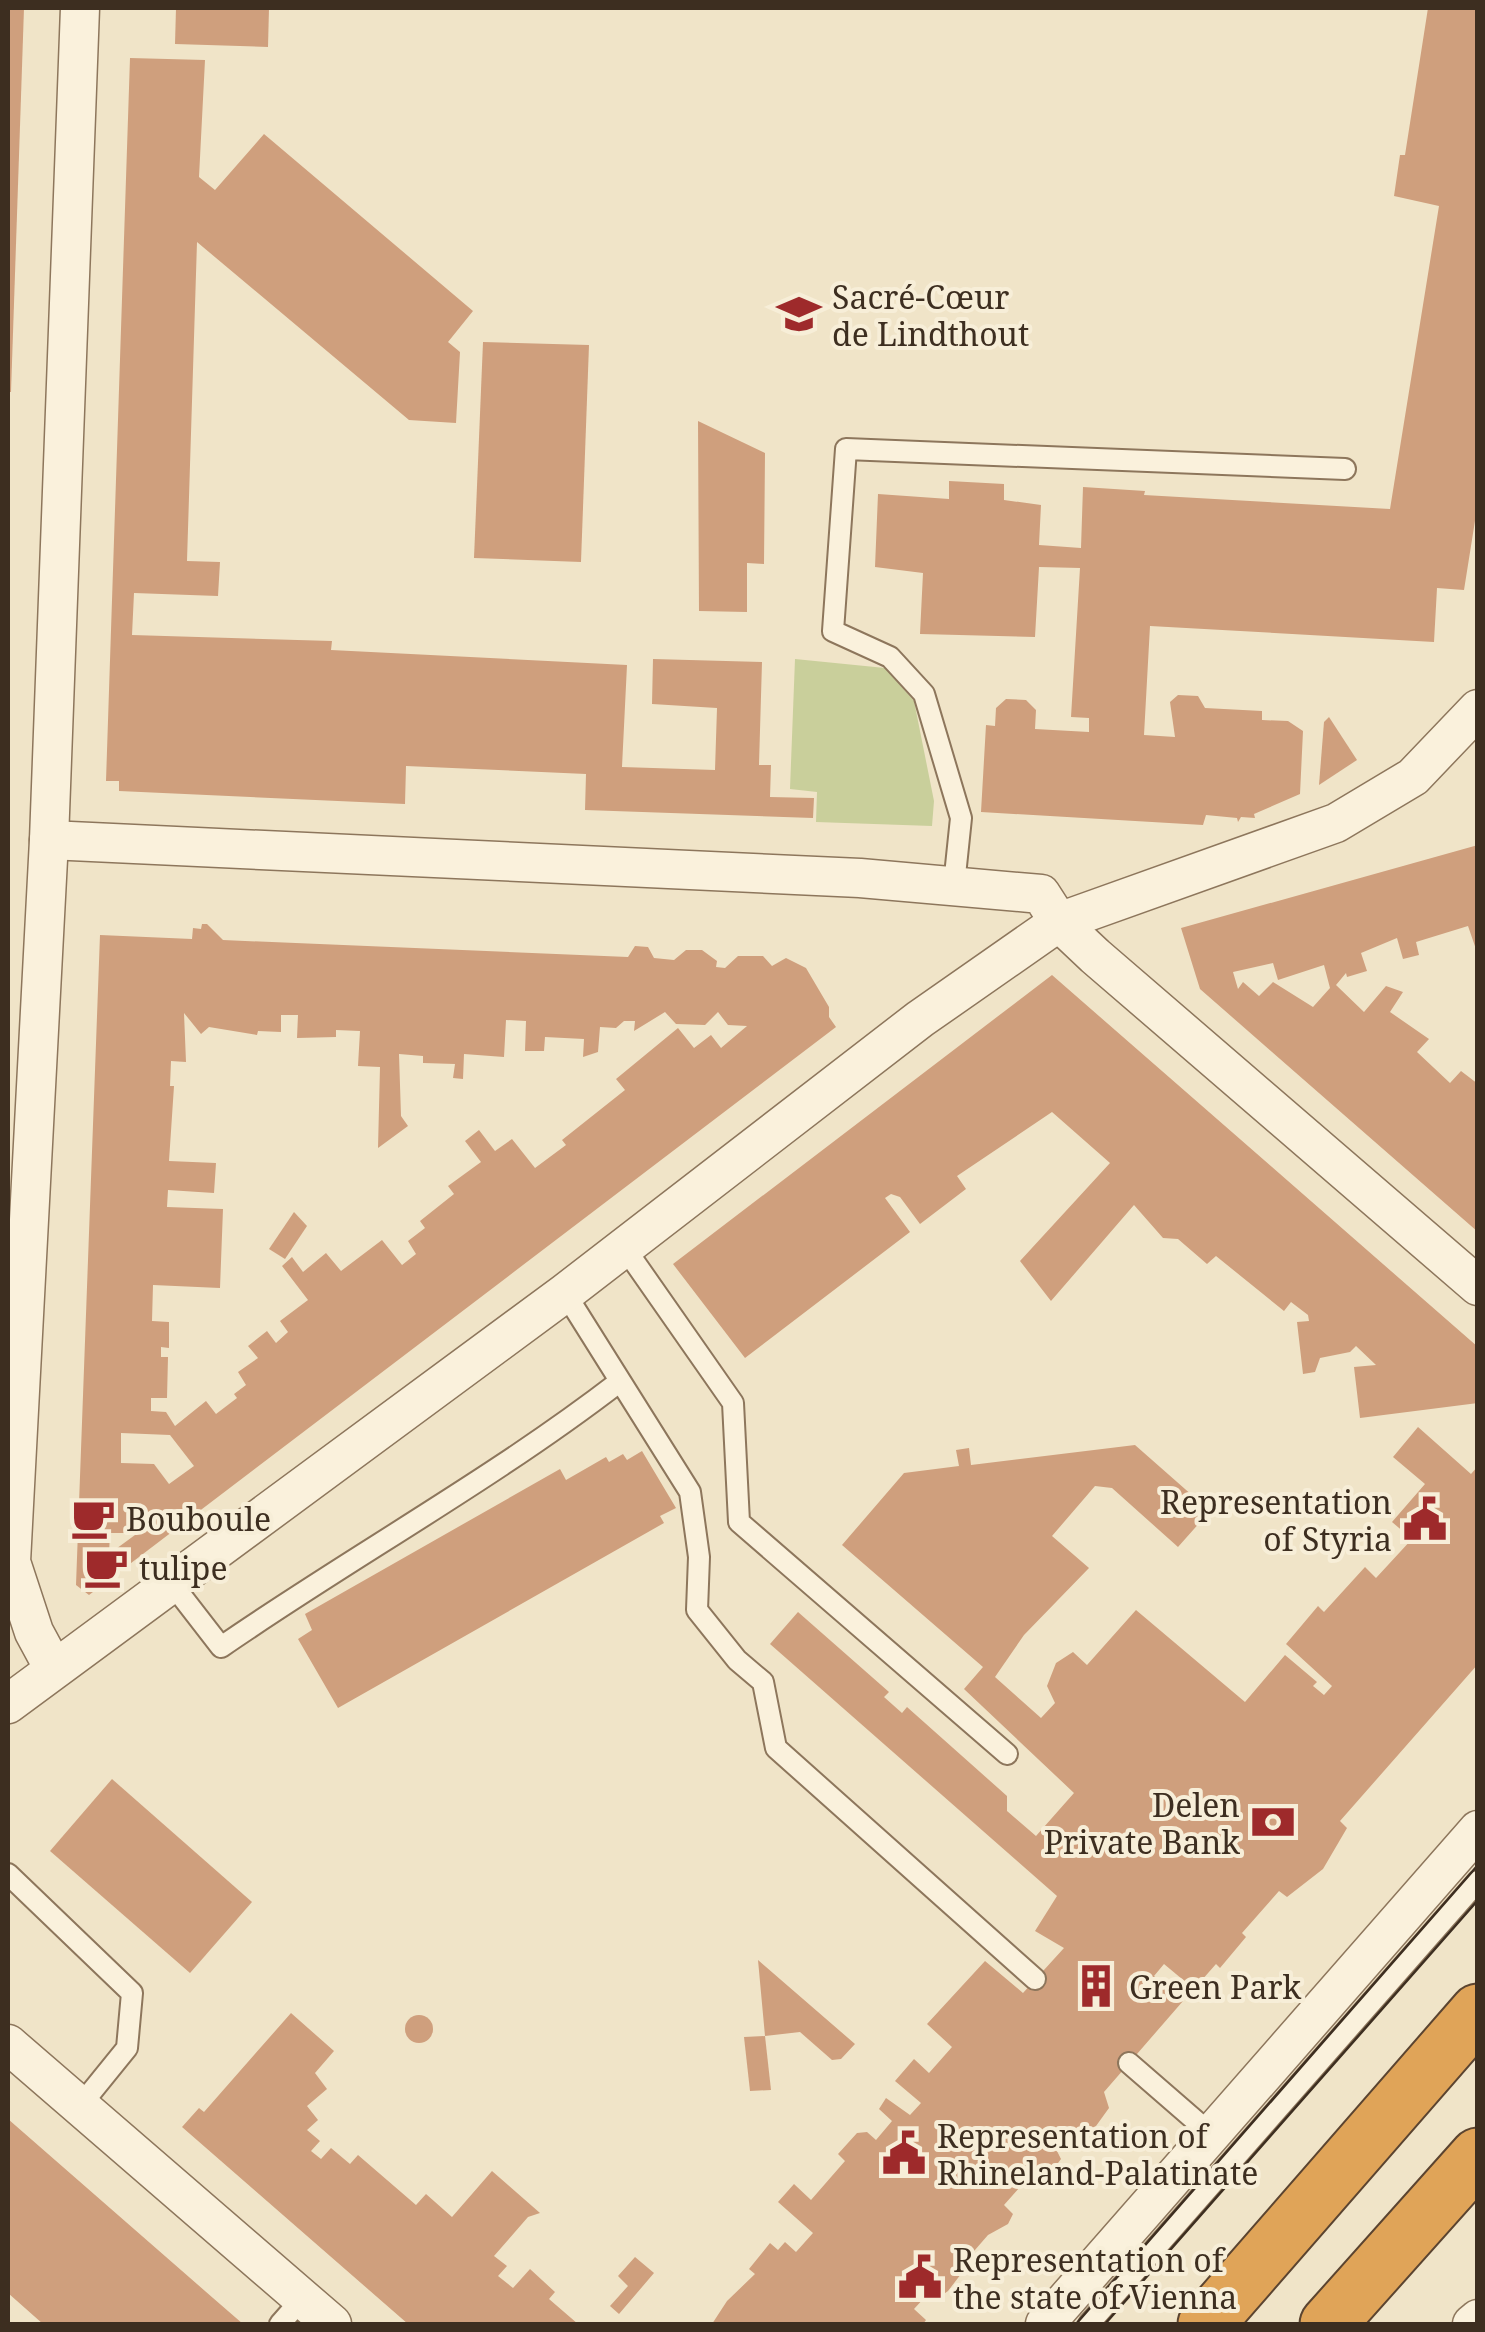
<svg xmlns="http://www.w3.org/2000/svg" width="1485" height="2332" font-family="'Noto Serif',serif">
  <rect width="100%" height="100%" fill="#f0e4c8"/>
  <path fill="#c9cf9b" d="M795,659l90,9 29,33 20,100 -2,25 -116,-4 1,-30 -27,-3z"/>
  <g fill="#cf9f7d" fill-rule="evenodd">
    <path d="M8,8h16l-13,384h-3z"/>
    <path d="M176,8h93l-1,39 -93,-3z"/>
    <path d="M1428,8h50v494l-14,88 -27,-2 -3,54 -284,-16 -6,109 31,2 -5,-35 8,-7 20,1 7,12 57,3v9l26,1 15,10 -3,63 -46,20 1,4 -14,-1 -3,5 -1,-4 -31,-3 -3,10 -222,-13 5,-87 9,1 1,-18 10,-9 20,1 10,10 -1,19 54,3v-14l-18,-1 9,-149 -41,-1 -4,70 -115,-3 3,-61 -48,-6 3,-73 71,5v-18l55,3v16l37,5 -2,40 42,3 2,-61 62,4 -1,4 246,14 49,-303 -45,-10 6,-41h5z"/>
    <path d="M130,58l75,2 -6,117 16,13 49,-56 209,177 -25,31 12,10 -4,71 -47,-3 -212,-178 -10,319 33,1 -2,34 -84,-3 -2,42 200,6 -1,9 296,15 -5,102 93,3 2,-62 -65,-4 1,-45 109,3 -3,103h12l-1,32 44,1 -1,20 -228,-8 1,-36 -180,-8 -1,38 -286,-13v-10h-13z"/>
    <path d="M483,342l106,3 -8,217 -107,-4z"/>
    <path d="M698,421l67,32 -1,111 -17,-1v49l-48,-1z"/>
    <path d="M1329,717l28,43 -38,25 5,-63z"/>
    <path d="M1478,845v110l-10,-29 -52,16 3,13 -16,4 -6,-21 -36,15 6,18 -20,6 -1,-4 -10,12 28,27 22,-26 17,6 -13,20 39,27 -12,13 33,31 11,-12 17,13v148l-278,-243 -19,-61zM1273,963l5,17 46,-15 6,23 -17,19 -40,-25 -14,14 -16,-14 -5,7 -5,-17z"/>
    <path d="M202,924h5l16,16 405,17 7,-11 13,1 6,11 20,2 12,-10h16l15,11 -1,6 9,1 13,-12h25l9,10 14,-8 20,10 23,39v10l7,10 -747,568 -13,-10 24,-650 92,4 1,-11 8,1zM665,1012l11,12 29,1 13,-13 10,13 19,1 -26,22 -10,-13 -17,13 -16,-20 -62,51 9,11 -63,50 4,5 -31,23 -23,-29 -17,12 -16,-21 -14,11 16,21 -33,24 6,8 -34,27 5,7 -17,13 8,13 -14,11 -20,-25 -41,31 -15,-18 -23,19 -11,-15 -10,9 26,34 -28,21 8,11 -12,11 -9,-12 -19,15 10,12 -20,14 8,13 -12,9 3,4 -21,16 -10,-13 -31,25 -9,-14 -15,-1v-13h16l1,-41h-7v-10l8,1v-26l-17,-1 1,-36 67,3 3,-79 -56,-2 1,-17 46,3 2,-30 -47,-2 5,-75h-4l1,-25 15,1 -2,-49 17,21 8,-7 48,8 1,-4 23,1v-17h17l-1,23 39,-1v-7l24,1 -2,35 22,1 -2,81 30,-22 -7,-10 -2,-62 24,2v7l32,1 -2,14 10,1 1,-25 40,3 2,-37 20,1 -1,30h19l1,-14 39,2 -1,18 15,-5 2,-25 16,1 8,-7h11l-1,10zM121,1433l49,2 24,31 -25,18 -15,-20 -33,-1zM110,1533h24l1,2 -26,19z"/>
    <path d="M1052,975l426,372v56l-118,15 -6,-51 22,-2 -20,-19 -6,6 -30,6 -5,14 -12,2 -6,-52 12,-1 -1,-6 -17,-13 -7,9 -68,-55 -9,8 -29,-25 -15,-1 -29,-33 -83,96 -31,-40 90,-98 -58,-51 -95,64 9,13 -46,35 -20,-27 -9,-3 -6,4 25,34 -165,126 -72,-94z"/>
    <path d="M294,1212l13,14 -22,33 -16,-10z"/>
    <path d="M1418,1427l53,47 7,-8v198l-138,157 7,7 -24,41 -36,28 -8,-6 -37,42 4,4 -26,31 -4,-4 -22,25 -30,-25 -10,12 29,25 -79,91 5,16 -13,18 -18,19 -18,-3 -5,5 6,12 -9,12 -10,2 -6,-4 -32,36 9,9 -5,10 -20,11 -20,23 -5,-5 -8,11 6,10 -13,17 -10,7 -13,-1 -11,12 12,11 -3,4h-211l15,-23 28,-27 -6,-5 21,-26 8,7 7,-8 11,10 17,-19 -35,-31 16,-18 17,16 34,-39 -7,-7 19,-21 10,-1 9,8 16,-19 -13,-12 7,-11 24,17 11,-12 -26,-22 19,-22 15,14 23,-26 -25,-23 58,-63 38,32 41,-45 -29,-17 22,-35 -287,-252 28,-32 91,80 -5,5 18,16 5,-6 100,89v15l29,25 38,-43 -110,-104 19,-22 -141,-122 62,-72 55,-7 -3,-16 13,-2 2,17 164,-20 75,66 -32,36 -66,-59 -17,-2 -43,50 37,32 -65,67 -29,42 46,41 14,-15 -8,-17 9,-23 17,-11 14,13 49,-55 109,92 40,-47 32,27 -4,4 11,9 8,-9 -46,-42 32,-38 6,6 41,-45 11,11 36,-39 -20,-17 33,-38 -32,-27z"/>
    <path d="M642,1451l34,57 -16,8 4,7 -326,185 -40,-69 14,-9 -7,-16 255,-145 6,11 40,-23 3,5 14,-8 4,6z"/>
    <path d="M112,1779l140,123 -62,71 -140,-122z"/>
    <path d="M758,1960l97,84 -14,15 -9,1 -32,-28 -35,4z"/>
    <path d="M291,2013l43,38 -19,22 12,16 -20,17 11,14 -11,10 13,11 -9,10 10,8 10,-11 19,16 8,-9 58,50 10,-11 26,23 40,-46 48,42 -12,4 -34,39 13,10 -9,10 15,12 17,-19 25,23 -6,7 29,25h-170l-226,-197 17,-19 5,4z"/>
    <circle cx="419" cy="2029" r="14"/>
    <path d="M765,2036l6,54 -21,1 -6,-54z"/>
    <path d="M8,2119l205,179 30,26h-200l-35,-31z"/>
    <path d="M635,2257l19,16 -35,41 -9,-8 18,-20 -10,-10z"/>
  </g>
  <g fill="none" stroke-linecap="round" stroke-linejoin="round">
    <g stroke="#8d765c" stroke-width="24">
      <g id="lane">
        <path d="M954,885l7,-67 -37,-124 -34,-37 -57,-26 13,-182 499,20"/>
        <path d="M624,1247l109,156 6,119 268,232"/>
        <path d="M565,1293l125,199 9,65 -2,53 40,50 26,22 13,66 259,231"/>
        <path d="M173,1585l48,62c132,-91 272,-168 398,-265"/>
        <path d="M8,1874l124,119 -5,55 -47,58"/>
        <path d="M1129,2063l83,72"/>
        <path d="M280,2324l22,-25"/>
        <path d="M1089,2324l389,-443"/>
      </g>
    </g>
    <g stroke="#8d765c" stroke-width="41">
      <g id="street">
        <path d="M49,840l811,38 181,16 18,28 36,34 383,330"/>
        <path d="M54,1669l-20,-37 -23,-70 38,-722 31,-832"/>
        <path d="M8,1704l557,-411 355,-274 139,-97 277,-99 77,-46 65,-68"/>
        <path d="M8,2044l324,280"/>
        <path d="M1045,2324l433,-494"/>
        <path d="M1472,2324l6,-5"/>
      </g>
    </g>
    <g stroke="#5b4430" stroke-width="59">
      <g id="highway">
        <path d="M1206,2324l272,-312"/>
        <path d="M1328,2324l150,-168"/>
      </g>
    </g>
    <use href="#lane" stroke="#faf1dc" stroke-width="20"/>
    <use href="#street" stroke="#faf1dc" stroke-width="38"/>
    <use href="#highway" stroke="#e0a458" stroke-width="55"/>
    <g stroke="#3d2e20" stroke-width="2.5">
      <path d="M1076,2324l402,-459"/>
      <path d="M1105,2324l373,-424"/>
    </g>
  </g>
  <defs>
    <g id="school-bare" transform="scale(3.45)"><path d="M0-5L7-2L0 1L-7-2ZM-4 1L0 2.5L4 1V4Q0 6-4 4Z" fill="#9e2a2b" stroke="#f7eed8" stroke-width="2.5" paint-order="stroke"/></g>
    <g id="cafe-bare" transform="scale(3.45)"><path d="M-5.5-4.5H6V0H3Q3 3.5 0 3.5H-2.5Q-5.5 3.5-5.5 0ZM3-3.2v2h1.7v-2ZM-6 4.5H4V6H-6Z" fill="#9e2a2b" stroke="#f7eed8" stroke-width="2.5" paint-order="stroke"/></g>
    <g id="civic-bare" transform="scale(3.45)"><path d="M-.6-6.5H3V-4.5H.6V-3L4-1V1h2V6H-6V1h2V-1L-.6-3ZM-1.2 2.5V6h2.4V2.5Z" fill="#9e2a2b" stroke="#f7eed8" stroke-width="2.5" paint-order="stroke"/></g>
    <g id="bank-bare" transform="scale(3.45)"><path d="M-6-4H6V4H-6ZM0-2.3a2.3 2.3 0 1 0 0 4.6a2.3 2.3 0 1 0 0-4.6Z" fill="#9e2a2b" stroke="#f7eed8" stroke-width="2.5" paint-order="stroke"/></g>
    <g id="building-bare" transform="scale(3.45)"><path d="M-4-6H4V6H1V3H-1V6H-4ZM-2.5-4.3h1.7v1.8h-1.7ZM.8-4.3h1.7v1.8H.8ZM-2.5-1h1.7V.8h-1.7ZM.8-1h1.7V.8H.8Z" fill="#9e2a2b" stroke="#f7eed8" stroke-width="2.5" paint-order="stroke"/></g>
  </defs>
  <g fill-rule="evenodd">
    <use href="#school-bare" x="799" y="314"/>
    <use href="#cafe-bare" x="93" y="1518"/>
    <use href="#civic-bare" x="1425" y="1519"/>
    <use href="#cafe-bare" x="106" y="1567"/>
    <use href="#bank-bare" x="1273" y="1822"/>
    <use href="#building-bare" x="1096" y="1986"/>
    <use href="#civic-bare" x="904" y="2153"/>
    <use href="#civic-bare" x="920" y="2277"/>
  </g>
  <g text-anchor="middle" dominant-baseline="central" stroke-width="8" stroke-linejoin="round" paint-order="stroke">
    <g font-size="32" fill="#3d2e20" stroke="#f7eed8" text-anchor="start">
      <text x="832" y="296">Sacré-Cœur<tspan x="832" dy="37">de Lindthout</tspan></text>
      <text x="1392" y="1501" text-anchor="end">Representation<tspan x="1392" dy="37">of Styria</tspan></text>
      <text x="126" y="1518">Bouboule</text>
      <text x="139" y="1567">tulipe</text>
      <text x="1240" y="1804" text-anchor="end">Delen<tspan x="1240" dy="37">Private Bank</tspan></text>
      <text x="1129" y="1986">Green Park</text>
      <text x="937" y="2135">Representation of<tspan x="937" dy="37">Rhineland-Palatinate</tspan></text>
      <text x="953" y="2259">Representation of<tspan x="953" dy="37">the state of Vienna</tspan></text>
    </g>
  </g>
  <rect width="1485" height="2332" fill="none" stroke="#3d2e20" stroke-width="20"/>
</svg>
